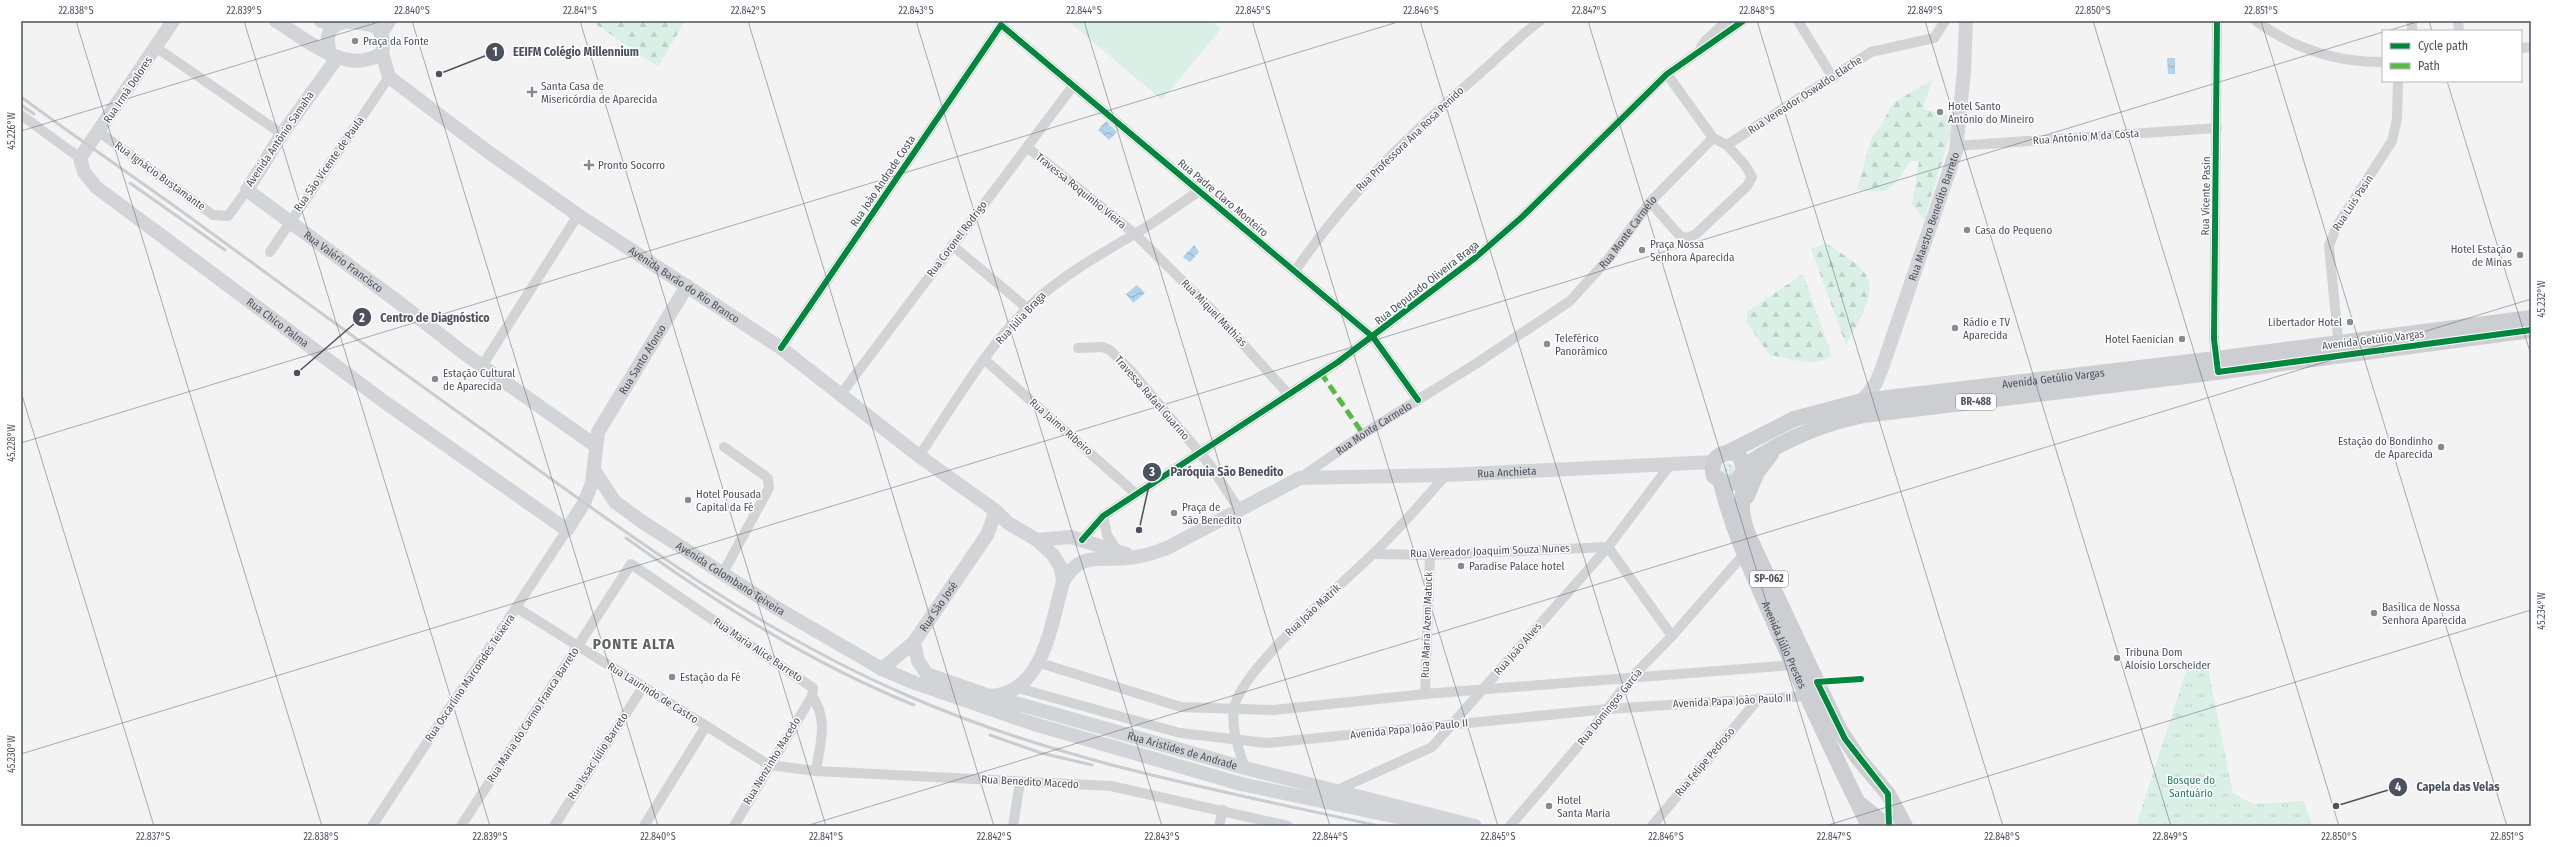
<svg xmlns="http://www.w3.org/2000/svg" width="2552" height="847" font-family="'Fira Sans Condensed',sans-serif">
  <defs>
    <pattern id="grass-dots" width="8" height="8" patternUnits="userSpaceOnUse"><rect width="8" height="8" fill="#daf0e7"/><path d="M2 2h.1M6 6h.1" fill="none" stroke="#bdd0c9" stroke-width="1.8" stroke-linecap="round"/></pattern>
    <pattern id="forest-firs" width="22" height="20" patternUnits="userSpaceOnUse"><rect width="22" height="20" fill="#daf0e7"/><path d="M5 1l3.5 6h-7zM16 11l3.5 6h-7z" fill="#bdd0c9"/></pattern>
    <pattern id="park-tufts" width="24" height="20" patternUnits="userSpaceOnUse"><rect width="24" height="20" fill="#daf0e7"/><path d="M3 7l-1-3M5 7V3M7 7l1-3M15 17l-1-3M17 17v-4M19 17l1-3" fill="none" stroke="#bdd0c9"/></pattern>
    <pattern id="water-waves" width="16" height="10" patternUnits="userSpaceOnUse"><rect width="16" height="10" fill="#b2d1eb"/><path d="M0 5q4-4 8 0t8 0" fill="none" stroke="#93acc2"/></pattern>
  </defs>
  <rect width="100%" height="100%" fill="#f3f3f3"/>
  <circle fill="url(#grass-dots)" cx="1728" cy="469" r="6"/>
  <g fill="url(#forest-firs)">
    <path d="M591,21h94l-27,46z"/>
    <path d="M1933,79l-10,30 24,6 6,11 -29,94 -12,-16 7,-43h-8c-20,27 -18,35 -54,28l15,-53 7,-7 14,-26z"/>
    <path d="M1826,243c12,9 36,21 42,36 7,19 -13,49 -22,66l-35,-96z"/>
    <path d="M1803,274l29,82c-17,12 -43,2 -63,-1l-23,-34 2,-10z"/>
  </g>
  <path fill="url(#park-tufts)" d="M2198,666l10,3 25,124 20,11 51,-3 8,24 50,1h-226l51,-158z"/>
  <path fill="#daf0e7" d="M1068,21h144l9,8 -59,71z"/>
  <g fill="url(#water-waves)">
    <path d="M2167,58h8v16h-7z"/>
    <path d="M1106,121l11,11 -8,8 -11,-10z"/>
    <path d="M1194,245l5,7 -9,10 -7,-5z"/>
    <path d="M1137,285l8,8 -12,10 -7,-9z"/>
  </g>
  <g fill="none" stroke-linecap="round" stroke-linejoin="round">
    <g stroke="#d2d3d5" stroke-width="10">
      <path d="M1798,21l35,57"/>
      <path d="M2217,21l-3,318 3,25"/>
      <path d="M2256,21c38,28 79,41 127,41"/>
      <path d="M2458,21l1,10"/>
      <path d="M2412,31v-10"/>
      <path d="M1701,47l4,-6 22,-20"/>
      <path d="M157,48l125,86"/>
      <path d="M2521,48l10,-1"/>
      <path d="M21,115l59,43"/>
      <path d="M99,132l114,83 15,1 19,-26"/>
      <path d="M1727,145l144,-93 63,-14 11,-17"/>
      <path d="M1956,146l261,-18"/>
      <path d="M1027,147l108,87 79,78 75,83"/>
      <path d="M1650,202l30,34 7,2 9,-4 51,-48 5,-9 -7,-12 -18,-20 -14,-7 -46,-64"/>
      <path d="M952,245l76,64"/>
      <path d="M270,252l119,-175"/>
      <path d="M1295,271c53,-77 113,-135 183,-196 21,-18 40,-38 62,-54"/>
      <path d="M781,348l220,-323 372,312 45,63"/>
      <path d="M1078,348l24,-1 8,3 22,22 78,93 30,46"/>
      <path d="M2339,348l-10,-102 8,-20 55,-85 5,-22 1,-38"/>
      <path d="M985,360l151,134"/>
      <path d="M482,366l96,-151"/>
      <path d="M841,394l232,-308"/>
      <path d="M919,456c35,-51 70,-114 116,-155 30,-27 64,-46 98,-66 23,-13 44,-29 66,-44"/>
      <path id="s1" d="M1300,478l63,-44 111,-69 96,-64 39,-43 41,-56 63,-64"/>
      <path d="M1103,516l4,19 11,17"/>
      <path d="M1082,540l21,-24 235,-154 137,-104 47,-41 145,-143 76,-53"/>
      <path d="M1373,554l57,1 178,-8 64,89"/>
      <path d="M723,573l46,-85 -1,-9 -4,-4 -40,-28"/>
      <path d="M517,608l252,157 47,6 295,15 177,40"/>
      <path d="M1040,663l141,44 93,3 151,-16 368,-29"/>
      <path d="M1018,688l162,45 87,10 341,-34 199,-13"/>
      <path d="M1425,694l5,-139"/>
      <path d="M1245,768c-6,-18 -14,-39 -11,-59 5,-39 111,-127 142,-158 25,-24 47,-50 70,-76"/>
      <path d="M1335,791l97,-44 176,-200 62,-82"/>
      <path d="M372,826l195,-296"/>
      <path d="M461,826l170,-262 182,124 -1,8c17,24 8,48 4,75"/>
      <path d="M554,826l89,-139"/>
      <path d="M644,826l62,-100"/>
      <path d="M734,826l78,-130"/>
      <path d="M1013,826l7,-44"/>
      <path d="M1219,826l4,-16"/>
      <path d="M1510,826l76,-89 45,-59 41,-42 72,-82"/>
      <path d="M1652,826l107,-128"/>
    </g>
    <g stroke="#d2d4d7" stroke-width="14">
      <path id="s2" d="M173,21l-93,137 4,14 12,15 290,216 181,127 17,-27 8,-20 6,-51 89,-146"/>
      <path d="M276,21c30,18 71,56 106,32 2,-10 1,-17 -5,-26 -24,-7 -58,-12 -47,26"/>
      <path d="M321,21l19,2"/>
      <path d="M381,34l8,-13"/>
      <path id="s3" d="M382,53l7,24 98,74 91,64 203,133 138,108 77,55 12,12 29,17 16,15 8,13 2,14c-12,41 -19,112 -73,114"/>
      <path id="s4" d="M337,58l-55,76 -35,56 154,114 64,50 131,92"/>
      <path id="s5" d="M1862,401l14,-18 6,-15 74,-217 8,-80 2,-50"/>
      <path id="s6" d="M594,470l21,32 29,21 131,84 107,62 33,14 119,41 207,60 199,42"/>
      <path d="M1037,540l34,-3 55,17"/>
      <path id="s7" d="M1063,582c17,-31 36,-21 65,-24 14,-1 26,-5 39,-10l133,-70 146,-3 268,-13"/>
      <path id="s8" d="M914,642l4,19 9,13 63,22 255,72 230,58"/>
      <path id="s9" d="M882,669l32,-27 73,-107 9,-24"/>
    </g>
    <g stroke="#ccced2" stroke-width="16">
      <path id="s10" d="M1727,453l67,-34 68,-18 354,-42 315,-41"/>
      <path d="M1744,467c34,-25 79,-44 120,-52l330,-40 337,-45"/>
      <path d="M1744,471l-8,11 -10,2 -12,-8c-3,-9 -1,-19 9,-22 31,-10 18,40 19,54 0,9 3,18 6,27l91,194 19,29 30,36 17,32"/>
      <path id="s11" d="M1721,483c12,49 33,93 53,139 30,69 62,137 95,204"/>
      <path d="M1747,496l10,-24 14,-18"/>
      <path d="M1861,805l26,21"/>
    </g>
    <g stroke="#cbccce" stroke-width="3">
      <path d="M21,97c61,45 124,87 185,132 93,68 186,136 280,203 133,96 266,196 418,262 151,67 314,96 475,132"/>
      <path d="M21,105l13,9"/>
      <path d="M130,183l95,67"/>
      <path d="M626,538c91,65 184,125 288,167"/>
      <path d="M990,735l51,18 51,12"/>
    </g>
    <path stroke="#58b947" stroke-width="5" stroke-dasharray="10 5" stroke-linecap="butt" d="M1321,373l42,61"/>
    <g stroke="#fff" stroke-width="8">
      <g id="cycleway">
        <path d="M2217,21l-3,318 4,33 313,-42"/>
        <path d="M781,348l220,-323 372,312 45,63"/>
        <path d="M1082,540l21,-24 235,-154 137,-104 47,-41 145,-143 76,-53"/>
        <path d="M1861,679l-44,3 28,57 43,55 1,32"/>
      </g>
    </g>
    <use href="#cycleway" stroke="#00873e" stroke-width="6"/>
  </g>
  <path fill="none" stroke="#4b515f" stroke-width="1" stroke-opacity="0.45" d="M76,21l246,805M244,21l246,805M412,21l246,805M580,21l246,805M748,21l246,805M916,21l246,805M1084,21l246,805M1252,21l246,805M1420,21l246,805M1588,21l247,805M1757,21l246,805M1925,21l246,805M2093,21l246,805M2261,21l246,805M2429,21l3,10M2387,31l33,-10M2447,81l84,274M21,131l361,-110M21,392l133,434M21,443l1380,-422M21,754l2362,-722M806,826l1725,-527M1825,826l706,-216"/>
  <g fill="#868a93" stroke="#fff" stroke-width="1.5">
    <circle cx="355" cy="41" r="4"/>
    <path d="M530 86h4v4h4v4h-4v4h-4v-4h-4v-4h4z"/>
    <circle cx="1940" cy="112" r="4"/>
    <path d="M587 159h4v4h4v4h-4v4h-4v-4h-4v-4h4z"/>
    <circle cx="1967" cy="230" r="4"/>
    <circle cx="1642" cy="250" r="4"/>
    <circle cx="2520" cy="255" r="4"/>
    <circle cx="2350" cy="322" r="4"/>
    <circle cx="1955" cy="328" r="4"/>
    <circle cx="2182" cy="339" r="4"/>
    <circle cx="1547" cy="344" r="4"/>
    <circle cx="435" cy="379" r="4"/>
    <circle cx="2441" cy="447" r="4"/>
    <circle cx="688" cy="500" r="4"/>
    <circle cx="1174" cy="513" r="4"/>
    <circle cx="1461" cy="566" r="4"/>
    <circle cx="2374" cy="613" r="4"/>
    <circle cx="2117" cy="658" r="4"/>
    <circle cx="672" cy="677" r="4"/>
    <circle cx="1549" cy="806" r="4"/>
  </g>
  <g text-anchor="middle" dominant-baseline="central" stroke-width="3" stroke-linejoin="round" paint-order="stroke">
    <g fill="#fff" stroke="#81858f" stroke-width="1">
      <rect x="1956" y="394" width="40" height="16" rx="3"/>
      <rect x="1750" y="571" width="38" height="16" rx="3"/>
    </g>
    <g font-size="10" font-weight="bold" fill="#4b515f">
      <text x="1976" y="402">BR-488</text>
      <text x="1769" y="579">SP-062</text>
    </g>
    <g font-size="11" fill="#4b515f" stroke="#fff" text-anchor="start">
      <text x="363" y="41">Praça da Fonte</text>
      <text x="541" y="86">Santa Casa de<tspan x="541" dy="13">Misericórdia de Aparecida</tspan></text>
      <text x="1948" y="106">Hotel Santo<tspan x="1948" dy="13">Antônio do Mineiro</tspan></text>
      <text x="598" y="165">Pronto Socorro</text>
      <text x="1975" y="230">Casa do Pequeno</text>
      <text x="1650" y="244">Praça Nossa<tspan x="1650" dy="13">Senhora Aparecida</tspan></text>
      <text x="2512" y="249" text-anchor="end">Hotel Estação<tspan x="2512" dy="13">de Minas</tspan></text>
      <text x="1963" y="322">Rádio e TV<tspan x="1963" dy="13">Aparecida</tspan></text>
      <text x="2342" y="322" text-anchor="end">Libertador Hotel</text>
      <text x="1555" y="338">Teleférico<tspan x="1555" dy="13">Panorâmico</tspan></text>
      <text x="2174" y="339" text-anchor="end">Hotel Faenician</text>
      <text x="443" y="373">Estação Cultural<tspan x="443" dy="13">de Aparecida</tspan></text>
      <text x="2433" y="441" text-anchor="end">Estação do Bondinho<tspan x="2433" dy="13">de Aparecida</tspan></text>
      <text x="696" y="494">Hotel Pousada<tspan x="696" dy="13">Capital da Fé</tspan></text>
      <text x="1182" y="507">Praça de<tspan x="1182" dy="13">São Benedito</tspan></text>
      <text x="1469" y="566">Paradise Palace hotel</text>
      <text x="2382" y="607">Basílica de Nossa<tspan x="2382" dy="13">Senhora Aparecida</tspan></text>
      <text x="2125" y="652">Tribuna Dom<tspan x="2125" dy="13">Aloísio Lorscheider</tspan></text>
      <text x="680" y="677">Estação da Fé</text>
      <text x="1557" y="800">Hotel<tspan x="1557" dy="13">Santa Maria</tspan></text>
    </g>
    <g font-size="11" fill="#4b515f" stroke="#fff">
      <text transform="translate(128 90) rotate(-56)">Rua Irmã Dolores</text>
      <text transform="translate(1805 95) rotate(-33)">Rua Vereador Oswaldo Elache</text>
      <text transform="translate(2086 137) rotate(-4)">Rua Antônio M da Costa</text>
      <text transform="translate(280 139) rotate(-56)">Avenida Antônio Samaha</text>
      <text transform="translate(1410 139) rotate(-44)">Rua Professora Ana Rosa Penido</text>
      <text transform="translate(329 164) rotate(-55)">Rua São Vicente de Paula</text>
      <text transform="translate(160 176) rotate(36)">Rua Ignácio Bustamante</text>
      <text transform="translate(883 181) rotate(-56)">Rua João Andrade Costa</text>
      <text transform="translate(1081 191) rotate(39)">Travessa Roquinho Vieira</text>
      <text transform="translate(2206 196) rotate(-89)">Rua Vicente Pasin</text>
      <text transform="translate(1223 198) rotate(40)">Rua Padre Claro Monteiro</text>
      <text transform="translate(2353 203) rotate(-57)">Rua Luís Pasin</text>
      <text stroke="none"><textPath href="#s5" startOffset="199">Rua Maestro Benedito Barreto</textPath></text>
      <text stroke="none"><textPath href="#s1" startOffset="413">Rua Monte Carmelo</textPath></text>
      <text transform="translate(957 239) rotate(-53)">Rua Coronel Rodrigo</text>
      <text stroke="none"><textPath href="#s4" startOffset="280">Rua Valério Francisco</textPath></text>
      <text transform="translate(1427 283) rotate(-38)">Rua Deputado Oliveira Braga</text>
      <text stroke="none"><textPath href="#s3" startOffset="386">Avenida Barão do Rio Branco</textPath></text>
      <text transform="translate(1214 313) rotate(46)">Rua Miquel Mathias</text>
      <text transform="translate(1021 318) rotate(-47)">Rua Júlia Braga</text>
      <text stroke="none"><textPath href="#s2" startOffset="426">Rua Chico Palma</textPath></text>
      <text transform="translate(2373 340) rotate(-7)">Avenida Getúlio Vargas</text>
      <text stroke="none"><textPath href="#s2" startOffset="972">Rua Santo Afonso</textPath></text>
      <text stroke="none"><textPath href="#s10" startOffset="338">Avenida Getúlio Vargas</textPath></text>
      <text transform="translate(1152 398) rotate(49)">Travessa Rafael Guarino</text>
      <text transform="translate(1061 427) rotate(41)">Rua Jaime Ribeiro</text>
      <text stroke="none"><textPath href="#s1" startOffset="89">Rua Monte Carmelo</textPath></text>
      <text stroke="none"><textPath href="#s7" startOffset="472">Rua Anchieta</textPath></text>
      <text transform="translate(1490 551) rotate(-2)">Rua Vereador Joaquim Souza Nunes</text>
      <text stroke="none"><textPath href="#s6" startOffset="177">Avenida Colombano Teixeira</textPath></text>
      <text stroke="none"><textPath href="#s9" startOffset="85">Rua São José</textPath></text>
      <text transform="translate(1313 610) rotate(-43)">Rua João Matrik</text>
      <text transform="translate(1427 625) rotate(-88)">Rua Maria Azem Matuck</text>
      <text stroke="none"><textPath href="#s11" startOffset="174">Avenida Júlio Prestes</textPath></text>
      <text transform="translate(1518 649) rotate(-49)">Rua João Alves</text>
      <text transform="translate(758 650) rotate(34)">Rua Maria Alice Barreto</text>
      <text transform="translate(470 678) rotate(-56)">Rua Oscarlino Marcondes Teixeira</text>
      <text transform="translate(653 693) rotate(32)">Rua Laurindo de Castro</text>
      <text transform="translate(1732 701) rotate(-3)">Avenida Papa João Paulo II</text>
      <text transform="translate(1610 707) rotate(-51)">Rua Domingos Garcia</text>
      <text transform="translate(533 715) rotate(-57)">Rua Maria do Carmo Franca Barreto</text>
      <text transform="translate(1409 729) rotate(-6)">Avenida Papa João Paulo II</text>
      <text stroke="none"><textPath href="#s8" startOffset="302">Rua Aristides de Andrade</textPath></text>
      <text transform="translate(598 756) rotate(-57)">Rua Issac Júlio Barreto</text>
      <text transform="translate(772 761) rotate(-59)">Rua Nenzinho Macedo</text>
      <text transform="translate(1705 762) rotate(-50)">Rua Felipe Pedroso</text>
      <text transform="translate(1030 782) rotate(3)">Rua Benedito Macedo</text>
    </g>
    <g font-size="11" fill="#1f7d65" stroke="#fff">
      <text x="2191" y="780">Bosque do<tspan x="2191" dy="13">Santuário</tspan></text>
    </g>
    <g font-size="15" font-weight="bold" letter-spacing="1" fill="#5f6167" stroke="#fff">
      <text x="634" y="644">PONTE ALTA</text>
    </g>
  </g>
  <path fill="none" stroke="#4b515f" stroke-width="1.5" d="M439 74L495 52M297 373L362 317M1139 530L1152 472M2336 806L2398 787"/>
  <g fill="#4b515f" stroke="#fff" stroke-width="1.5">
    <circle cx="439" cy="74" r="4"/>
    <circle cx="297" cy="373" r="4"/>
    <circle cx="1139" cy="530" r="4"/>
    <circle cx="2336" cy="806" r="4"/>
    <circle cx="495" cy="52" r="10"/>
    <circle cx="362" cy="317" r="10"/>
    <circle cx="1152" cy="472" r="10"/>
    <circle cx="2398" cy="787" r="10"/>
  </g>
  <g font-size="12" text-anchor="middle" font-weight="bold" fill="#fff">
    <text x="495" y="56">1</text>
    <text x="362" y="322">2</text>
    <text x="1152" y="476">3</text>
    <text x="2398" y="791">4</text>
  </g>
  <g font-size="12" text-anchor="middle" font-weight="bold" fill="#4b515f" stroke="#fff" stroke-width="3" stroke-linejoin="round" paint-order="stroke">
    <text x="576" y="56">EEIFM Colégio Millennium</text>
    <text x="435" y="322">Centro de Diagnóstico</text>
    <text x="1227" y="476">Paróquia São Benedito</text>
    <text x="2458" y="791">Capela das Velas</text>
  </g>
  <rect width="2552" height="847" fill="none" stroke="#ffffff" stroke-width="44"/>
  <rect x="2382" y="30" width="140" height="52" fill="#ffffff" stroke="#b7b9bf"/>
  <rect x="2390" y="43" width="20" height="6" fill="#00873e" stroke="#b7b9bf"/>
  <text x="2418" y="50" font-size="12" fill="#4b515f">Cycle path</text>
  <rect x="2390" y="63" width="20" height="6" fill="#58b947" stroke="#b7b9bf"/>
  <text x="2418" y="70" font-size="12" fill="#4b515f">Path</text>
  <rect x="22" y="22" width="2508" height="803" fill="none" stroke="#4b515f" stroke-width="1.5"/>
  <g font-size="10" text-anchor="middle" fill="#4b515f">
    <text x="76" y="14">22.838°S</text>
    <text x="244" y="14">22.839°S</text>
    <text x="412" y="14">22.840°S</text>
    <text x="580" y="14">22.841°S</text>
    <text x="748" y="14">22.842°S</text>
    <text x="916" y="14">22.843°S</text>
    <text x="1084" y="14">22.844°S</text>
    <text x="1253" y="14">22.845°S</text>
    <text x="1421" y="14">22.846°S</text>
    <text x="1589" y="14">22.847°S</text>
    <text x="1757" y="14">22.848°S</text>
    <text x="1925" y="14">22.849°S</text>
    <text x="2093" y="14">22.850°S</text>
    <text x="2261" y="14">22.851°S</text>
    <text transform="translate(11 131) rotate(-90)" y="4">45.226°W</text>
    <text transform="translate(2541 299) rotate(-90)" y="4">45.232°W</text>
    <text transform="translate(11 443) rotate(-90)" y="4">45.228°W</text>
    <text transform="translate(2541 611) rotate(-90)" y="4">45.234°W</text>
    <text transform="translate(11 754) rotate(-90)" y="4">45.230°W</text>
    <text x="153" y="840">22.837°S</text>
    <text x="321" y="840">22.838°S</text>
    <text x="490" y="840">22.839°S</text>
    <text x="658" y="840">22.840°S</text>
    <text x="826" y="840">22.841°S</text>
    <text x="994" y="840">22.842°S</text>
    <text x="1162" y="840">22.843°S</text>
    <text x="1330" y="840">22.844°S</text>
    <text x="1498" y="840">22.845°S</text>
    <text x="1666" y="840">22.846°S</text>
    <text x="1834" y="840">22.847°S</text>
    <text x="2002" y="840">22.848°S</text>
    <text x="2170" y="840">22.849°S</text>
    <text x="2339" y="840">22.850°S</text>
    <text x="2507" y="840">22.851°S</text>
  </g>
</svg>
